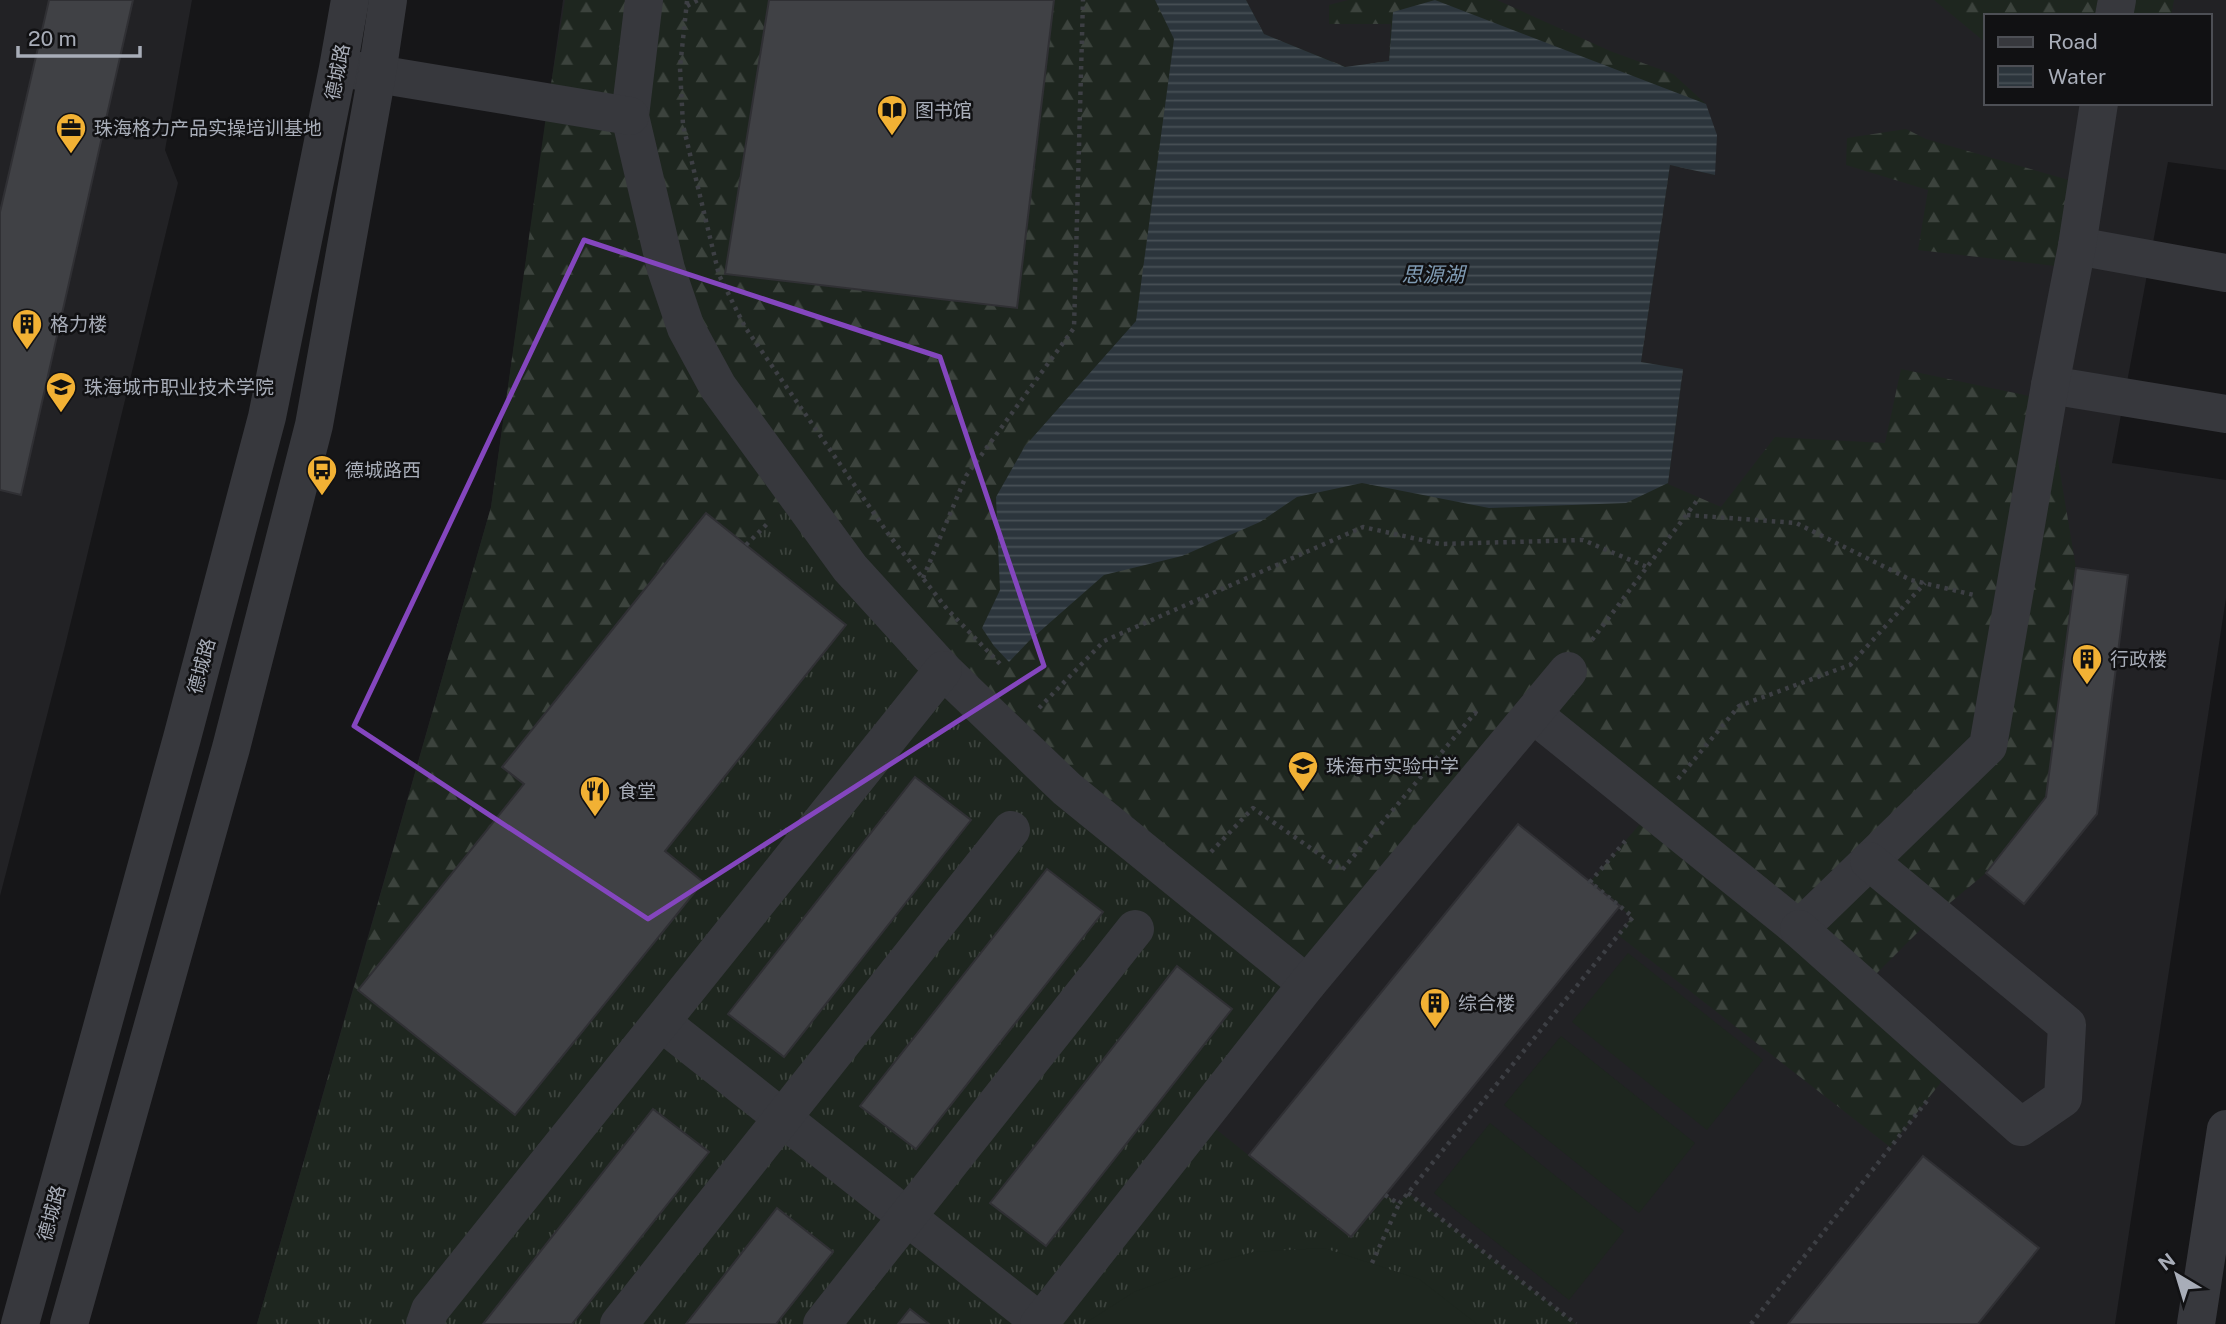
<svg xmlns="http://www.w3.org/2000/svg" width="2226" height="1324" font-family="'Public Sans','Noto Sans SC',sans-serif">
  <defs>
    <pattern id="grass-tufts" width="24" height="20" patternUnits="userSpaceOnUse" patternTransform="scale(1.75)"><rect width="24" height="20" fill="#1e261f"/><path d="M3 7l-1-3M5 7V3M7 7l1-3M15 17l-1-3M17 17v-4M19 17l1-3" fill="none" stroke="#3c433d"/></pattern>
    <pattern id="forest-firs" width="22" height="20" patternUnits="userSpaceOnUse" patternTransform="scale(1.75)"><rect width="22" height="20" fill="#1e261f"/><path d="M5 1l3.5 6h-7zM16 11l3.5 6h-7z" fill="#3c433d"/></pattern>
    <pattern id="water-rules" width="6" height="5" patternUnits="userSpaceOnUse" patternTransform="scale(1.75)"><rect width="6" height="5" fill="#2c353c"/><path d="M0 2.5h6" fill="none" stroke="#485056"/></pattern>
  </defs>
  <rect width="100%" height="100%" fill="#161618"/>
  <g fill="#222225" fill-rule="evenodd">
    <path d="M0,0h192l-27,150 13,33 -113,463 -65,250z"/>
    <path d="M563,0h1663v170l-58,-8 -56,301 114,17v118l-111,726h-1858l234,-817zM1986,16h224v87h-224z"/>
  </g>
  <path fill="url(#grass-tufts)" d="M796,495l511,489 -105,134 149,119 34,-42 13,8 10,-10 168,131h-1319l97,-337 155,124 193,-229 -37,-31 181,-225 -100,-81z"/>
  <g fill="url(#forest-firs)">
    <path d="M565,0h681l18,34 82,33 43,-6 2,-37h-62v-19l19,-5h149l113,51 63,23 33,30 9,71 -45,-10 -29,197 42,7 -15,115 53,23 54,-70 110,6 16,-74 147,31 28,168 -30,229 -60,76 -52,43 -70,70 89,81 -63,80 -272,-212 14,-18 -42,-35 62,-72 -119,-96 -226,270 -240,-195 -271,-294 -50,50 -41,-32 -203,254 22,17 -166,206 -4,-3 137,-480 57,-405z"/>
    <path d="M1934,0h169l-2,16h-115v27z"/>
    <path d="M2117,0h57l-3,16h-57z"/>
    <path d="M1906,129l20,10 160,46 -14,83 -154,-18 10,-60 -82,-25 1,-27z"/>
  </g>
  <g fill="#1e261f">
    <path d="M1628,953l135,107 -56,70 -135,-108z"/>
    <path d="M1561,1036l134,107 -56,70 -135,-108z"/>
    <path d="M1490,1123l134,108 -55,69 -135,-107z"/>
    <path d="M1324,1248l95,31 58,45h-393l50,-32 80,-29 39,-11z"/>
  </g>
  <path fill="url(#water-rules)" d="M1155,0h91l18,34 81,33 44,-6 4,-49 42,-12 271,104 11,31 -2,40 -45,-10 -29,197 42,7 -15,114 -42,20 -137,5 -127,-25 -65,14 -37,25 -78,34 -78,19 -75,66 -20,21 -15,-16 -12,-18 18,-38 -4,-93 29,-51 111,-125 38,-282z"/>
  <g fill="#404145" stroke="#303034" stroke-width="2">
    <path d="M49,0h84l-112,495 -21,-5v-278z"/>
    <path d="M769,0h285l-37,308 -292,-34z"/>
    <path d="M706,513l140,112 -181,226 38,31 -188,233 -157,-125 166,-206 -22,-17z"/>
    <path d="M2076,568l52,7 -31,239 -73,90 -38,-31 60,-76z"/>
    <path d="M915,777l56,43 -187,237 -56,-43z"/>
    <path d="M1518,824l102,82 -269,331 -102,-82z"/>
    <path d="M1047,869l56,43 -187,237 -56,-43z"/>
    <path d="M1177,966l55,43 -186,237 -56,-43z"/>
    <path d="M653,1109l56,43 -137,172h-89z"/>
    <path d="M1923,1156l116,92 -61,76h-190z"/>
    <path d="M777,1208l56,44 -57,72h-90z"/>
    <path d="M910,1309l19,15h-31z"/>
  </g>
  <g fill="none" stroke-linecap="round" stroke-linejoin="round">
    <g stroke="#3d3f44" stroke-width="4.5" stroke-dasharray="3.5 5" stroke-linecap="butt">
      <path d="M687,1l-7,67 3,57 36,150 26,52 144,208 58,74 56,58"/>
      <path d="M687,6l11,-6"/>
      <path d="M1687,515l109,8 115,57 63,15"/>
      <path d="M746,545l22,-22"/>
      <path d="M923,578l43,-102 108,-148 9,-328"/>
      <path d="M1592,640l107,-142"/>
      <path d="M1039,708l65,-67 259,-114 77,17 143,-4 64,27"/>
      <path d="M1678,779l61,-73 111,-41 75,-82"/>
      <path d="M1211,852l42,-44 89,62 133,-157 5,3"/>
      <path d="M1408,1193l168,131"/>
      <path d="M1385,1195l14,9 234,-287 -43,-35 37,-43"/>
      <path d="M1372,1263l27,-59"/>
      <path d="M1751,1324l179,-227"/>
    </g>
    <g stroke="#37383d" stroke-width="38">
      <path d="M644,0l-14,116 36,153 20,59 32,59 132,181 93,102 124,119 240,195"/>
      <path d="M2114,16l3,-16"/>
      <path d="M353,70l277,46"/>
      <path d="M2077,246l149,27"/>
      <path d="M2050,385l176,29"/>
      <path d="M1533,714l266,215 189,-183 62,-361 27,-139 22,-143"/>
      <path d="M1799,929l222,198 42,-29 4,-73 -198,-164"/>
      <path d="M661,1022l379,300"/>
      <path d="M20,1324l162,-586 85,-321 71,-349 12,-68"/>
      <path d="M69,1324l162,-576 83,-323 63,-351 11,-74"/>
      <path d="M425,1324l5,-14 513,-640"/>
      <path d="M619,1324l392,-494"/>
      <path d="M822,1324l313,-395"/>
      <path d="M1039,1324l268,-340 261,-313"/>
      <path d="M2196,1324l30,-195"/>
    </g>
  </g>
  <path fill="none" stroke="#8446be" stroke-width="5" stroke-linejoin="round" d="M584,240l356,117 104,309 -396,253 -294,-193z"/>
  <defs>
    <g id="library-pin" transform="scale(1.575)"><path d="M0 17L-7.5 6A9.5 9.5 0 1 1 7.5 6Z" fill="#f2b134" stroke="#111113"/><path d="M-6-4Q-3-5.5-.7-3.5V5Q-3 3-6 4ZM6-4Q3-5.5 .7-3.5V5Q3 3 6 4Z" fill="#111"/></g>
    <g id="office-pin" transform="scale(1.575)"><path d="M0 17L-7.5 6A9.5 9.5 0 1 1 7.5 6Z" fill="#f2b134" stroke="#111113"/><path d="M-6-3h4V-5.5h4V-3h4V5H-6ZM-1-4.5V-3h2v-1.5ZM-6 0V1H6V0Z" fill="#111"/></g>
    <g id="building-pin" transform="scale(1.575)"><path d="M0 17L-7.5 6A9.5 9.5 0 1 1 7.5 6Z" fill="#f2b134" stroke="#111113"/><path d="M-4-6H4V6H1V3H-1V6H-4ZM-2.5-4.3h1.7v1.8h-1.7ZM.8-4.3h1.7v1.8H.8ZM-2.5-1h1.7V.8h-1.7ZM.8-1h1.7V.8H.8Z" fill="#111"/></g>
    <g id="university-pin" transform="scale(1.575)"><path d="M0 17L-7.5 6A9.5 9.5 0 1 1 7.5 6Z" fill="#f2b134" stroke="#111113"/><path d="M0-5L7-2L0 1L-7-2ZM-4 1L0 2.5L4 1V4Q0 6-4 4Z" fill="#111"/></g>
    <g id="bus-pin" transform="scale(1.575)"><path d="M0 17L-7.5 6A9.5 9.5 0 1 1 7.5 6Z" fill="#f2b134" stroke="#111113"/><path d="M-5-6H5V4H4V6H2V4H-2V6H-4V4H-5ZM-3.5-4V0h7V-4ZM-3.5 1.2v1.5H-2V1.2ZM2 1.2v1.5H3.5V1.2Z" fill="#111"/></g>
    <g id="school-pin" transform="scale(1.575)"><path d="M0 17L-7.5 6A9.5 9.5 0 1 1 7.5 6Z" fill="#f2b134" stroke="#111113"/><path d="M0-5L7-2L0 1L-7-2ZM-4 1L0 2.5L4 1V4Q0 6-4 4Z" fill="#111"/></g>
    <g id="restaurant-pin" transform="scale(1.575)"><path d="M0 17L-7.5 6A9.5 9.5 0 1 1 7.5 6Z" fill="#f2b134" stroke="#111113"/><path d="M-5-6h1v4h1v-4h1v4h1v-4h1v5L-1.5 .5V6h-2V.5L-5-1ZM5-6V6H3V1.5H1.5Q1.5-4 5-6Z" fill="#111"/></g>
  </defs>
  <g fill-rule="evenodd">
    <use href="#library-pin" x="892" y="110"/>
    <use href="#office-pin" x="71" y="128"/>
    <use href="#building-pin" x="27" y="324"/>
    <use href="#university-pin" x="61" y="387"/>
    <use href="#bus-pin" x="322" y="470"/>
    <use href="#building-pin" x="2087" y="659"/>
    <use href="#school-pin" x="1303" y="766"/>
    <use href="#restaurant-pin" x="595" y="791"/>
    <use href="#building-pin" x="1435" y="1003"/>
  </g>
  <g text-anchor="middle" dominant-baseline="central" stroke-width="5" stroke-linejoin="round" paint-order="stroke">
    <g font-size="19" fill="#a8adb8" stroke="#111113">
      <text transform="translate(337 72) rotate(-79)">德城路</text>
      <text transform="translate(201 666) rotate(-75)">德城路</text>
      <text transform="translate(51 1213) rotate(-75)">德城路</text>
    </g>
    <g font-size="19" fill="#a8adb8" stroke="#111113" text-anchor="start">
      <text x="915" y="110">图书馆</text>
      <text x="94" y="128">珠海格力产品实操培训基地</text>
      <text x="50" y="324">格力楼</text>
      <text x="84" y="387">珠海城市职业技术学院</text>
      <text x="345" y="470">德城路西</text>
      <text x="2110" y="659">行政楼</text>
      <text x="1326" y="766">珠海市实验中学</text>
      <text x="618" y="791">食堂</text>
      <text x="1458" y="1003">综合楼</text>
    </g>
    <g font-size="21" font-style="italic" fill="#7f9bb3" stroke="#111113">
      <text x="1433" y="274">思源湖</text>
    </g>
  </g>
  <rect x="1984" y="14" width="228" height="91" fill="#111113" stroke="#4d4f55" stroke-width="2"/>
  <rect x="1998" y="37" width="35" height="10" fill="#37383d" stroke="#4d4f55" stroke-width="2"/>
  <text x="2048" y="49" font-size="21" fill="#a8adb8">Road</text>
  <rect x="1998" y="66" width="35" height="21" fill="url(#water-rules)" stroke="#4d4f55" stroke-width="2"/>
  <text x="2048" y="84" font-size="21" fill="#a8adb8">Water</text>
  <g transform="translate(2177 1275) rotate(322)" stroke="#111113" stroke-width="5" paint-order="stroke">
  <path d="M0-5L12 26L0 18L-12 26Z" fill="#a8adb8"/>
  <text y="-10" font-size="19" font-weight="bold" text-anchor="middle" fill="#a8adb8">N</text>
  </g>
  <path d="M18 46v10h122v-10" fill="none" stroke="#a8adb8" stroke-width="3.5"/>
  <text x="28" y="46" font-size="21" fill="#a8adb8" stroke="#111113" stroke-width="5" paint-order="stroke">20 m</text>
</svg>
